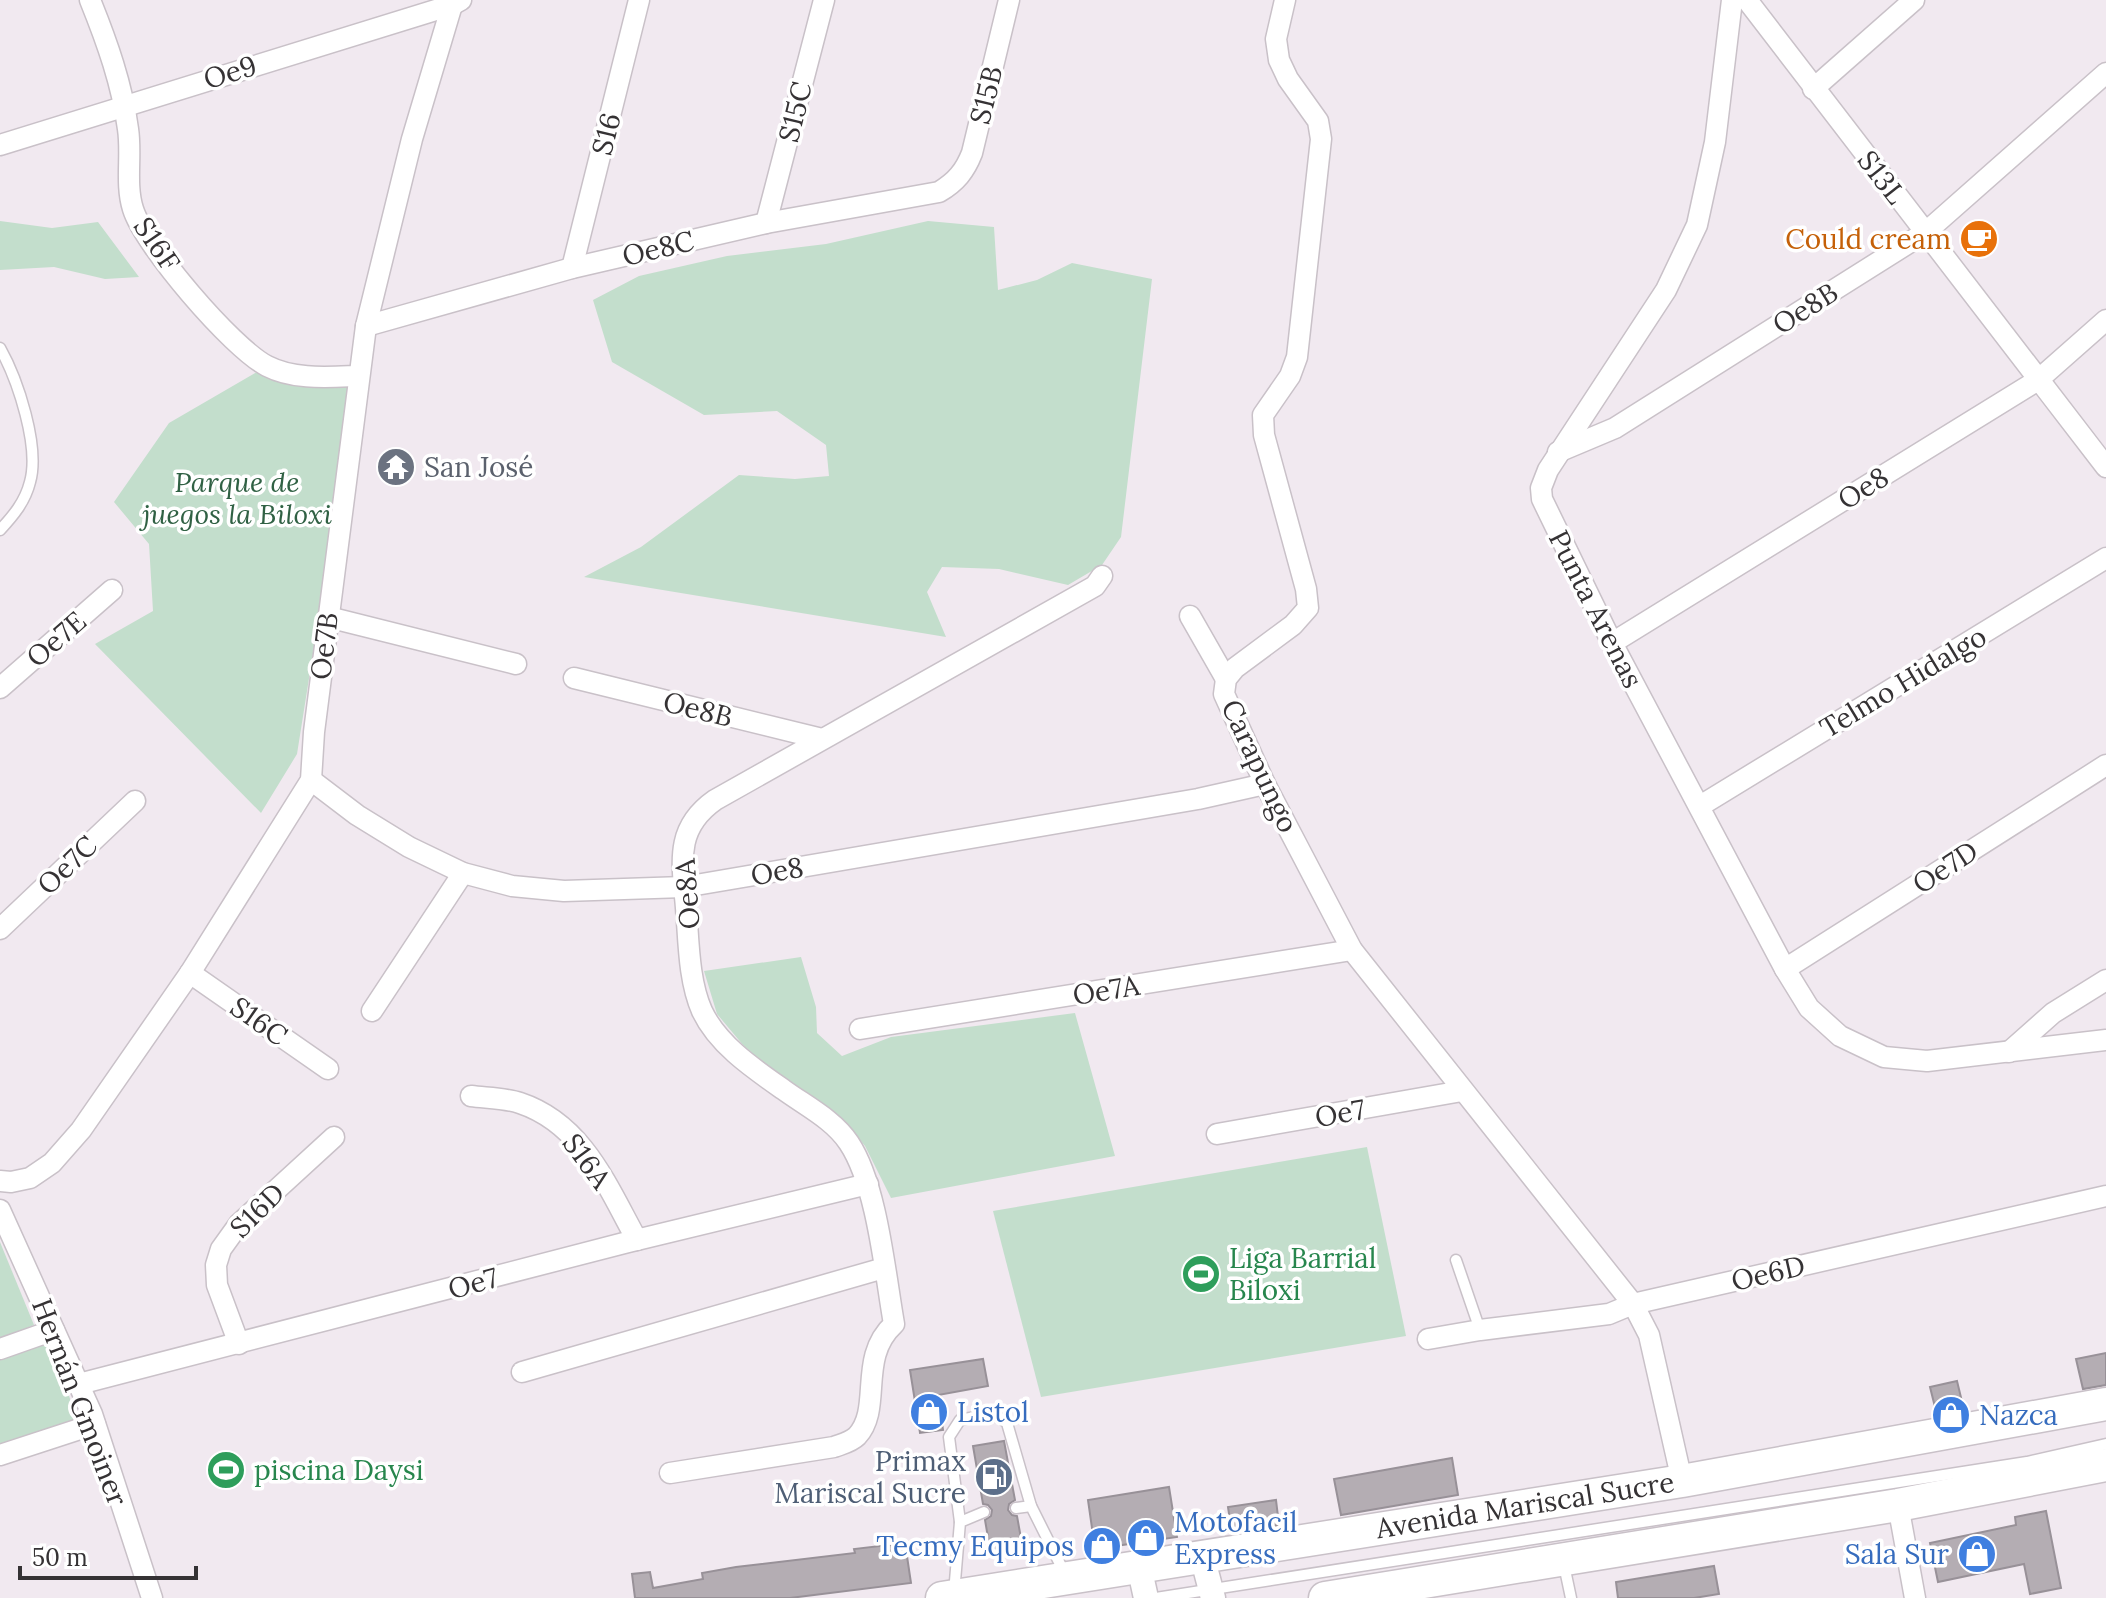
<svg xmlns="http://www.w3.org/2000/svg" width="2106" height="1598" font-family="Lora,serif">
  <rect width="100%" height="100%" fill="#f1e9f0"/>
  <g fill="#c3decc">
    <path d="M0,221l52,7 46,-6 41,55 -34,2 -51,-12 -54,3z"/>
    <path d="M928,221l66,6 4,63 39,-10 35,-17 80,16 -31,258 -19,28 -34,20 -69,-16 -57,-2 -15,25 19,45 -362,-60 57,-30 98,-72 56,4 34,-3 -3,-31 -49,-34 -73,4 -92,-53 -19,-62 46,-24 88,-20 99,-12z"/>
    <path d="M267,366l90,10 -60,378 -36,59 -166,-169 58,-33 -4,-67 -35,-42 55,-79z"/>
    <path d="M801,957l15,50 1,26 25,23 49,-19 184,-24 40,143 -224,42 -26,-52 -18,-22 -73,-51 -31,-28 -26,-31 -13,-43z"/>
    <path d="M1367,1147l39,189 -365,61 -48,-186z"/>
    <path d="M0,1242l34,83 -34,14z"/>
    <path d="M50,1341l28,81 -78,26v-90z"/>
  </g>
  <g fill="#b4adb3" stroke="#989198" stroke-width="2">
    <path d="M2106,1353v32l-23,4 -7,-30z"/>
    <path d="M983,1359l5,27 -50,9 5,35 -23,3 -10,-63z"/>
    <path d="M1957,1381l7,29 -27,5 -7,-28z"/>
    <path d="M1004,1441l11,59 -6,4 -1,6 4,5 5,1 5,28 -32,5 -5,-29 6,-4 1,-6 -4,-5 -5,-1 -10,-58z"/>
    <path d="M1452,1458l6,37 -117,20 -7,-36z"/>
    <path d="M1169,1487l8,50 -82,12 -7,-49z"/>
    <path d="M1276,1500l3,25 -47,8 -4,-26z"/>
    <path d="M2046,1511l15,77 -31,6 -6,-30 -86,18 -8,-39 86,-18 -1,-8z"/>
    <path d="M905,1543l6,40 -121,15h-155l-3,-24 18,-2 3,16 50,-9 -1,-6 34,-6 119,-14 -1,-4z"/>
    <path d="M1714,1566l5,28 -25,4h-76l-2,-16z"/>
  </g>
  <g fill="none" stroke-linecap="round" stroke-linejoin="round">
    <g stroke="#c9c1c8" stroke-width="13">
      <g id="service">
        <path d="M0,348c18,32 40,99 30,134 -5,20 -17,34 -30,48"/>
        <path d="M1456,1260l24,70"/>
        <path d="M1016,1508l15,-2 33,66"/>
        <path d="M960,1522l-11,-85 11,-17c17,-3 33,-10 47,3l24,83"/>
        <path d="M1564,1565l7,33"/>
        <path d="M954,1593l6,-71 24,-10"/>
        <path d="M1156,1598l871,-136 79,-18"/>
      </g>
    </g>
    <g stroke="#c9c1c8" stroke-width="23">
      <g id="minor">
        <path d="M90,0c17,42 32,84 38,129 4,26 -3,55 5,80 11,36 99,139 134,157 27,14 61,11 90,10"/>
        <path d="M1285,0l-9,39 3,21 9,19 30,42 3,18 -24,218 -7,19 -27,39 1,20 42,154 2,19 -15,17 -58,43 -9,11 -2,15 41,90 87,166 281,354 16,31 33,146"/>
        <path d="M1732,0l-17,142 -18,83 -31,65 -118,180 -7,18 1,11 70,144 173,326 24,39 31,28 44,21 43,4 179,-21"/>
        <path d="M1747,0l359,467"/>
        <path d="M1813,89l101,-89"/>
        <path d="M0,145l452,-140 9,-5"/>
        <path d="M766,223l58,-223"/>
        <path d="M572,268l67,-268"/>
        <path d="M366,326l206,-58 194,-45 173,-31c17,-10 26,-21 33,-39l37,-153"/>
        <path d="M1558,452l57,-24 311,-196 180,-159"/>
        <path d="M1190,616l36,63"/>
        <path d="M328,617l188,47"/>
        <path d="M1612,643l426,-263 68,-60"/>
        <path d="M574,678l248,61"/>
        <path d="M0,688l112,-98"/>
        <path d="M311,780l46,35 52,32 54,26 49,13 52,5 120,-4 514,-88 67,-15"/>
        <path d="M1700,806l406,-248"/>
        <path d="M0,929l135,-128"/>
        <path d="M1785,969l321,-204"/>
        <path d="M190,973l138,96"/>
        <path d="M372,1011l91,-138"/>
        <path d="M860,1029l492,-79"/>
        <path d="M2009,1052l44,-39 53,-33"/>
        <path d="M471,1096c15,2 34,2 49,7 63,21 87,83 117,137"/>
        <path d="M1217,1134l245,-43"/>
        <path d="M0,1181l11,1 19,-4 22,-15 29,-33 109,-157 121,-193 3,-48 52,-406 46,-187 40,-134"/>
        <path d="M0,1210l92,204 60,184"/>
        <path d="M1428,1339l52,-9 129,-16 24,-10 473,-108"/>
        <path d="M239,1344l-22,-59 -1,-20 5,-16 18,-25 95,-87"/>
        <path d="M0,1349l54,-19"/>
        <path d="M522,1372l362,-104"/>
        <path d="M79,1384l549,-142 240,-58"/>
        <path d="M0,1455l95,-31"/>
        <path d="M670,1473l164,-26c8,-3 17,-5 23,-11 26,-28 0,-78 37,-112 -9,-51 -17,-139 -45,-181 -15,-23 -43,-37 -65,-53 -30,-21 -66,-45 -82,-79 -15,-34 -13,-78 -17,-114 -4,-41 -7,-71 30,-97l380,-214 7,-10"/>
        <path d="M1898,1505l17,93"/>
      </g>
    </g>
    <g stroke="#c9c1c8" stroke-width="27">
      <g id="tertiary">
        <path d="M1202,1556l11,42"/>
        <path d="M1139,1566l7,32"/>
      </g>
    </g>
    <g stroke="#c9c1c8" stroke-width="35">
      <g id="primary">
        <path d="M942,1598l740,-117 424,-77"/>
        <path d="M1325,1598l573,-93 208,-40"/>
      </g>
    </g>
    <use href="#service" stroke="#fff" stroke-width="10"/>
    <use href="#minor" stroke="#fff" stroke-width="20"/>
    <use href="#tertiary" stroke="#fff" stroke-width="24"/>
    <use href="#primary" stroke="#fff" stroke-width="32"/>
  </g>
  <defs>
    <g id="cafe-disc" transform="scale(2)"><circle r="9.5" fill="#e8710a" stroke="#fff"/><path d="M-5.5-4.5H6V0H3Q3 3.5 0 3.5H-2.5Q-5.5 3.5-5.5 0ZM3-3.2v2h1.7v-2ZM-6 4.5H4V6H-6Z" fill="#fff"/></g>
    <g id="temple-disc" transform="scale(2)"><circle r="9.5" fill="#6b7280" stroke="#fff"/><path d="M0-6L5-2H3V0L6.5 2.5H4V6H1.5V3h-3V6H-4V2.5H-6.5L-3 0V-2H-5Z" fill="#fff"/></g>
    <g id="stadium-disc" transform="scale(2)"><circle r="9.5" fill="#2e9e5b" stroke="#fff"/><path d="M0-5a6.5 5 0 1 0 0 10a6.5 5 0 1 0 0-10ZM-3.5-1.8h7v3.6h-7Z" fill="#fff"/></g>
    <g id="shop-disc" transform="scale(2)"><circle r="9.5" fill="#3f7fe0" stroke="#fff"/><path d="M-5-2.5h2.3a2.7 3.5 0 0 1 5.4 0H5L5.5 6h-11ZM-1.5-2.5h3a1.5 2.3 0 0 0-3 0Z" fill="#fff"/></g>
    <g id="fuel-disc" transform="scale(2)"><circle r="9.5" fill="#5c6f8a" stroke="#fff"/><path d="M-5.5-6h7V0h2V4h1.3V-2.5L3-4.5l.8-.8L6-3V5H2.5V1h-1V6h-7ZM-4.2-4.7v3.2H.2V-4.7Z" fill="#fff"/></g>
  </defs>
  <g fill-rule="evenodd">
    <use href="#cafe-disc" x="1979" y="239"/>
    <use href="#temple-disc" x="396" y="467"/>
    <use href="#stadium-disc" x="1201" y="1274"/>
    <use href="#shop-disc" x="929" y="1412"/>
    <use href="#shop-disc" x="1951" y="1415"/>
    <use href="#stadium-disc" x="226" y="1470"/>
    <use href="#fuel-disc" x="994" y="1477"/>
    <use href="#shop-disc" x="1146" y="1538"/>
    <use href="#shop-disc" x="1102" y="1546"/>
    <use href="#shop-disc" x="1977" y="1554"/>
  </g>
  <g text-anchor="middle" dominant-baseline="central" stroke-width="7" stroke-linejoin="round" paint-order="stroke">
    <g font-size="28" fill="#353234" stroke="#fff">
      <text transform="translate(230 72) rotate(-17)">Oe9</text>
      <text transform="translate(986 95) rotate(-76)">S15B</text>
      <text transform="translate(795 112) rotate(-76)">S15C</text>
      <text transform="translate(606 134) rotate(-76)">S16</text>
      <text transform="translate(1882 177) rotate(52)">S13L</text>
      <text transform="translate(157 244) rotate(56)">S16F</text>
      <text transform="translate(658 248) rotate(-13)">Oe8C</text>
      <text transform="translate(1805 308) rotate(-32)">Oe8B</text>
      <text transform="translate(1863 488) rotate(-32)">Oe8</text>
      <text transform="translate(1596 609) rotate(63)">Punta Arenas</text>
      <text transform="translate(56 639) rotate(-41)">Oe7E</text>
      <text transform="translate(324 646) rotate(-83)">Oe7B</text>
      <text transform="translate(1903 682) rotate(-31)">Telmo Hidalgo</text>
      <text transform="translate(698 709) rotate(14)">Oe8B</text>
      <text transform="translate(1260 766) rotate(65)">Carapungo</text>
      <text transform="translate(67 865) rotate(-44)">Oe7C</text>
      <text transform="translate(1945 867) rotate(-33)">Oe7D</text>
      <text transform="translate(777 871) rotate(-10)">Oe8</text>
      <text transform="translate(687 894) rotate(-94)">Oe8A</text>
      <text transform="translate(1106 990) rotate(-9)">Oe7A</text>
      <text transform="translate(259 1021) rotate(35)">S16C</text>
      <text transform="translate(1340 1113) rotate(-10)">Oe7</text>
      <text transform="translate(587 1161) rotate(54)">S16A</text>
      <text transform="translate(257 1210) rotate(-45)">S16D</text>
      <text transform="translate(1768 1273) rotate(-13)">Oe6D</text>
      <text transform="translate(473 1283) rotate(-15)">Oe7</text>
      <text transform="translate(80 1402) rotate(69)">Hernán Gmoiner</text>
      <text transform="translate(1525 1505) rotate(-9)">Avenida Mariscal Sucre</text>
    </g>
    <g font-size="28" fill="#c56008" stroke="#fff" text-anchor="end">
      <text x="1951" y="239">Could cream</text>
    </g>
    <g font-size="28" fill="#5b616d" stroke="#fff" text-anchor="start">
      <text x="424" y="467">San José</text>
    </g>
    <g font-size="28" font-style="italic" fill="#306144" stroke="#fff">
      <text x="237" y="482">Parque de<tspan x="237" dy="32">juegos la Biloxi</tspan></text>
    </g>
    <g font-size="28" fill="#27864d" stroke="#fff" text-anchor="start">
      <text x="1229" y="1258">Liga Barrial<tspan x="1229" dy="32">Biloxi</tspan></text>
      <text x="254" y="1470">piscina Daysi</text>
    </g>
    <g font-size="28" fill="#366cbe" stroke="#fff" text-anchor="start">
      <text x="957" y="1412">Listol</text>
      <text x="1979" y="1415">Nazca</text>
      <text x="1174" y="1522">Motofacil<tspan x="1174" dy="32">Express</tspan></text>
      <text x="1074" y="1546" text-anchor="end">Tecmy Equipos</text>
      <text x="1949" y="1554" text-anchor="end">Sala Sur</text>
    </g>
    <g font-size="28" fill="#4e5e75" stroke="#fff" text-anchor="end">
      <text x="966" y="1461">Primax<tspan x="966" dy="32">Mariscal Sucre</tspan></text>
    </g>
  </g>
  <path d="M20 1566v12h176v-12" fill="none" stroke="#353234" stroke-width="4"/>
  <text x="32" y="1566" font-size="24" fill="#353234" stroke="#ffffff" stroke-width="6" paint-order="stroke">50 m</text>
</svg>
